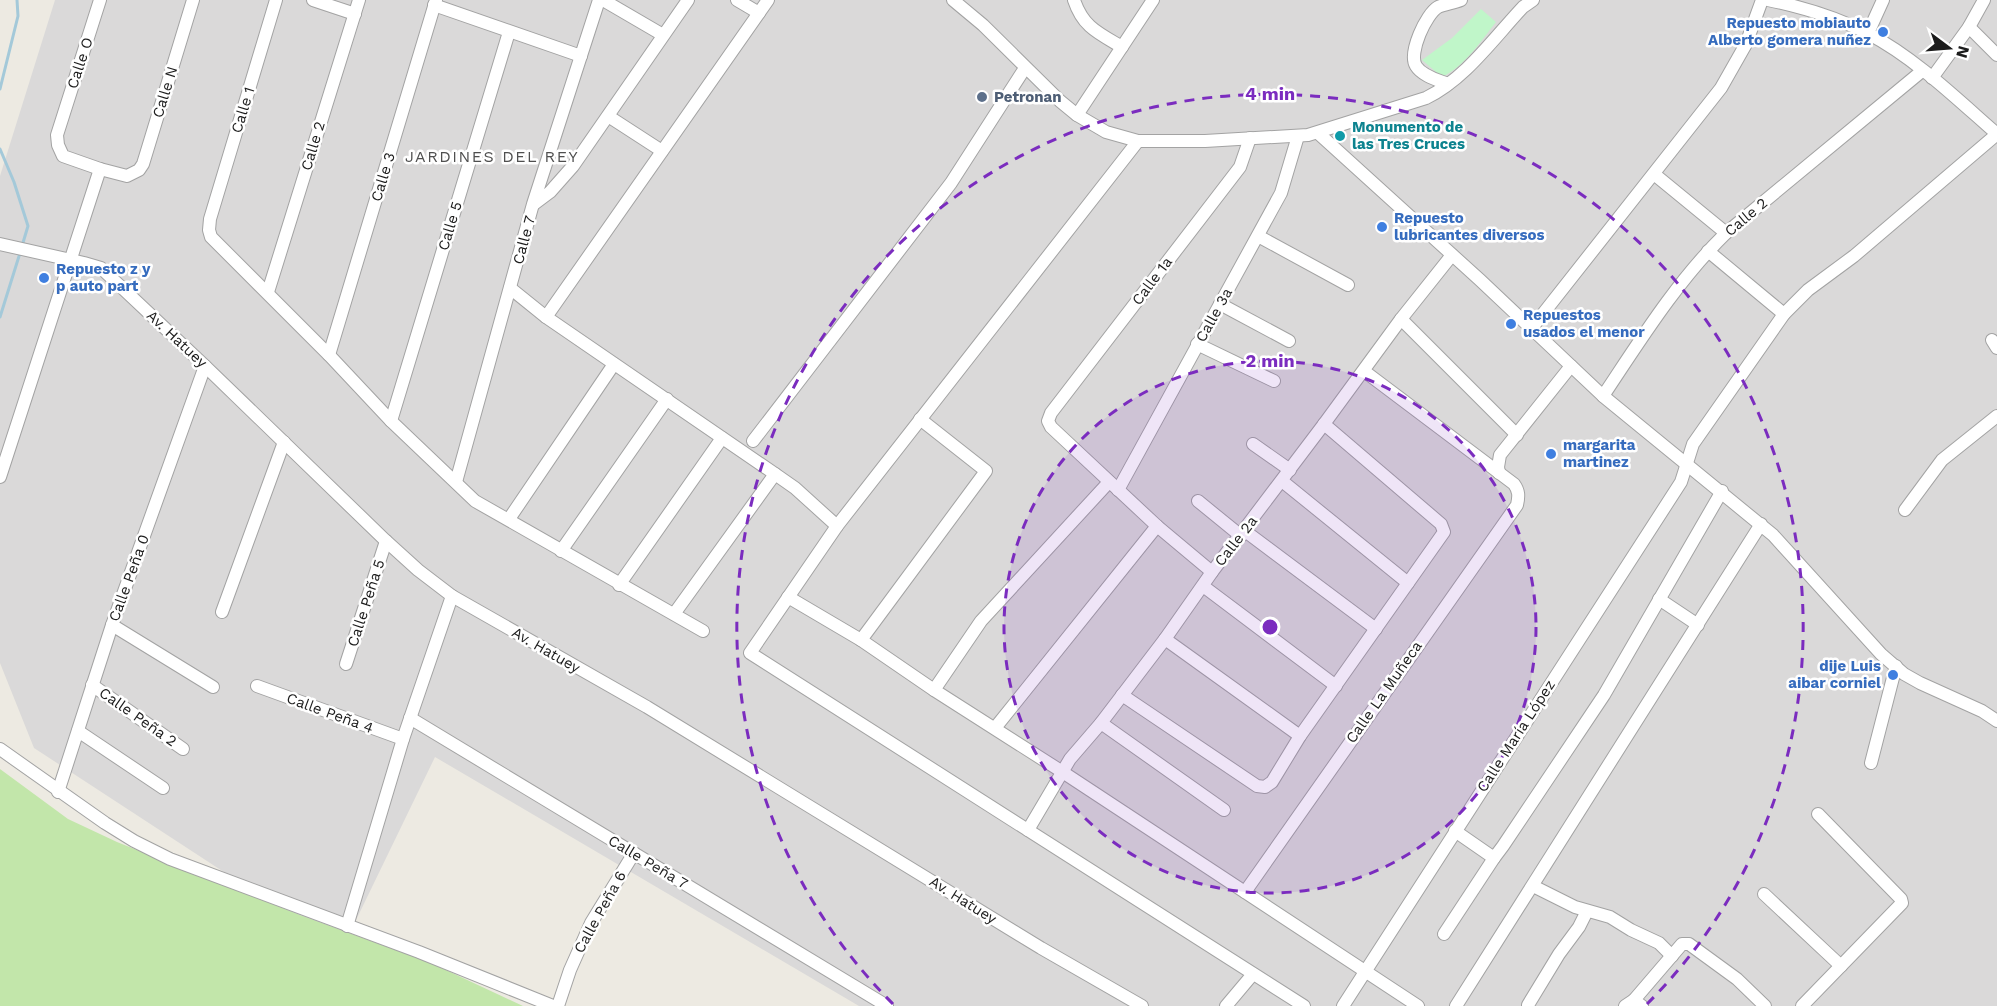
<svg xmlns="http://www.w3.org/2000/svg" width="1997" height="1006" font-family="'Work Sans',sans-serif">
  <rect width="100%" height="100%" fill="#edeae2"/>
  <path fill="#dad9d9" d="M55,0h1942v1006h-1138l-424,-249 -93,192 -308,-201 -34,-85v-487z"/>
  <path fill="#c2e6aa" d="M0,769l68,50 49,23 183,73 131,48 92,43h-523z"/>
  <path fill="#c0f6c9" d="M1481,9l15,13c-15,19 -31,44 -54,55l-20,-17 30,-22z"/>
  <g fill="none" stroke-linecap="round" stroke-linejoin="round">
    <g stroke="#a4c9d9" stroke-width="3">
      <path d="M0,89l18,-73 -1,-16"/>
      <path d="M0,149l14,33 14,44 -6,20"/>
      <path d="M0,317l20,-64"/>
    </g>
    <g stroke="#a3a3a3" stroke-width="14">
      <g id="minor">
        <path d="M100,0l-43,135 1,10 5,11 37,13 27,7 12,-6 4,-6 50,-164"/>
        <path d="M276,0l-66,219 -1,11 2,7 118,118 62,66 84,80 228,130"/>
        <path d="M313,0l42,14"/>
        <path d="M603,0l60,35"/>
        <path d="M737,0l22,13"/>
        <path d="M953,0l30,25 77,76 17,14 29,17 32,9h67l103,-6 118,-37c39,-19 67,-59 97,-91l10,-7"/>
        <path d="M1074,0c9,27 24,33 48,47"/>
        <path d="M1768,0c34,7 70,18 101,34 46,24 89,66 128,100"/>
        <path d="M434,5l147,51"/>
        <path d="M1969,27l28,28"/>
        <path d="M1868,33l15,-33"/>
        <path d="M1932,78l37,-51 15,-27"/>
        <path d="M1448,84c-10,-4 -26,-8 -32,-18 -8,-13 10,-52 22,-59 7,-3 16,-4 23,-7"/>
        <path d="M1077,115l76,-115"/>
        <path d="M608,116l54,35"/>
        <path d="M1318,133l162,147 123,116 170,139 108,119 23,20 16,9 62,28 15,10"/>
        <path d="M1138,141l-301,385 -87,127 554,353"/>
        <path d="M1654,174l72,59"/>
        <path d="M534,204l16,-12 23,-26 115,-166"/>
        <path d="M1258,236l90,49"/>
        <path d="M0,244l84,19 17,5 104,98 181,175 32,29 34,26 195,111 394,241 101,58"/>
        <path d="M1708,251l76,63"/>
        <path d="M510,288l36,29 229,157 20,14 42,38"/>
        <path d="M268,292l91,-292"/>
        <path d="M1220,304l69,37"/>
        <path d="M546,317l222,-317"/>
        <path d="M1401,319l116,116"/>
        <path d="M1531,329l190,-241 25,-44 16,-44"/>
        <path d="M1992,340l5,8"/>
        <path d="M1197,344l77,37"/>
        <path d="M329,355l107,-355"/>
        <path d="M1603,396c38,-57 74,-115 123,-163l196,-162"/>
        <path d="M391,421l118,-389"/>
        <path d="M753,441l198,-258 74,-115"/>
        <path d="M1253,444l37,26"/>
        <path d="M1499,473l-1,-6 2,-12 71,-89"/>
        <path d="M0,477l100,-308"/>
        <path d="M1282,481l126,102"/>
        <path d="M456,482l77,-278 66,-204"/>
        <path d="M1118,490l163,-297 17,-57"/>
        <path d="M1198,501l43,35"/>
        <path d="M1905,510l37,-50 55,-44"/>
        <path d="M509,519l105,-155"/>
        <path d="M1245,531l131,98"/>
        <path d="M561,551l106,-152"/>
        <path d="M1212,572l-55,-46 -106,-99 -3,-6 3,-8 189,-246 10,-29"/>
        <path d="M619,585l103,-147"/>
        <path d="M1203,586l133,100"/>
        <path d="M788,597l73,43 73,50 127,81 357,235"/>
        <path d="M1659,599l39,26"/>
        <path d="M222,612l62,-170"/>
        <path d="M674,614l101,-140"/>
        <path d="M112,625l101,62"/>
        <path d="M1165,639l135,97"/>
        <path d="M861,640l125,-169 -66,-52"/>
        <path d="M346,664l40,-123"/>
        <path d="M92,685l91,64"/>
        <path d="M257,686l146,53"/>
        <path d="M934,690l47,-69 128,-139"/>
        <path d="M1122,695l135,91 8,1 7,-5 28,-46 144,-204 -3,-8 -117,-100"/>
        <path d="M410,718l477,288"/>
        <path d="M1101,723l123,87"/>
        <path d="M995,728l162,-202"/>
        <path d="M78,731l85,57"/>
        <path d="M0,749l105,74 29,18 36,18 249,93 134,54"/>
        <path d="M1871,763l25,-97"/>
        <path d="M58,792l54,-167 93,-259"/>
        <path d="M1028,830l42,-71 31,-36 64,-84 47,-67 112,-148 77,-105 51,-64"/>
        <path d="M1455,831l39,27 9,-12 101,-151 118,-204"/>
        <path d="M1533,886l42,21 35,10 21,13 28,13 13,13"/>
        <path d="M1245,892l272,-387c2,-9 2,-14 -3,-21l-150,-113"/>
        <path d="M1764,894l77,72"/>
        <path d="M347,926l56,-187 49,-143"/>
        <path d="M1444,934l50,-76"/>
        <path d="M1634,1000l48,-56h7l48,35 28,27"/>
        <path d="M1528,1005l31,-51 20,-27 8,-16"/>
        <path d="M558,1006l12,-36 21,-47 43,-70"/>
        <path d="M1226,1006l27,-32"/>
        <path d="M1343,1006l338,-524 12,-38 91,-130 24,-24 46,-34 143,-122"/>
        <path d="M1456,1006l305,-482"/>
        <path d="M1625,1006l9,-6 8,6"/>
        <path d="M1802,1006l100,-103 -1,-4 -83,-85"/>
      </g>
    </g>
    <use href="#minor" stroke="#fff" stroke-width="12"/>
  </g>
  <circle cx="1270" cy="627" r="266" fill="#7b2cbf" fill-opacity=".12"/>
  <g fill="none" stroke="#7b2cbf" stroke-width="3" stroke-dasharray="10 8">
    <circle cx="1270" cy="627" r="266"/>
    <path d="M893 1004A533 533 0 1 1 1647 1004"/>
  </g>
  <g fill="#3f7fe0" stroke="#fff" stroke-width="2">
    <circle cx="1883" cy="32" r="6"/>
    <circle cx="1382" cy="227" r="6"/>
    <circle cx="44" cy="278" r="6"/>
    <circle cx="1511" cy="324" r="6"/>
    <circle cx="1551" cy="454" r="6"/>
    <circle cx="1893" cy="675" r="6"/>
  </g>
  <circle fill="#5c6f8a" stroke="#fff" stroke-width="2" cx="982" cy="97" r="6"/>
  <circle fill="#0f9aa8" stroke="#fff" stroke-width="2" cx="1340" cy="136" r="6"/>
  <g text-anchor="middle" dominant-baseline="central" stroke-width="5" stroke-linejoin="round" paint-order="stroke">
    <g font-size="15" font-weight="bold" fill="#366cbe" stroke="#fff" text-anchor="start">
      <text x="1871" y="23" text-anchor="end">Repuesto mobiauto<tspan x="1871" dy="17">Alberto gomera nuñez</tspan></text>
      <text x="1394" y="218">Repuesto<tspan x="1394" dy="17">lubricantes diversos</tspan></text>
      <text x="56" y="269">Repuesto z y<tspan x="56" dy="17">p auto part</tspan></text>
      <text x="1523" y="315">Repuestos<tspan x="1523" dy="17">usados el menor</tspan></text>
      <text x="1563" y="445">margarita<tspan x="1563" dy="17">martinez</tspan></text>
      <text x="1881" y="666" text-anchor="end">dije Luis<tspan x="1881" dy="17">aibar corniel</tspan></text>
    </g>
    <g font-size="15" fill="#1c1c1c" stroke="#fff">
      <text transform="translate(80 63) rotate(-72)">Calle O</text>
      <text transform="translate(165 92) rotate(-73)">Calle N</text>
      <text transform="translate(243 110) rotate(-73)">Calle 1</text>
      <text transform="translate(313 146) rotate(-73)">Calle 2</text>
      <text transform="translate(383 177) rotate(-73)">Calle 3</text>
      <text transform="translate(1746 217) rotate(-40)">Calle 2</text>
      <text transform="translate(450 226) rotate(-73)">Calle 5</text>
      <text transform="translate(524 240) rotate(-75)">Calle 7</text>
      <text transform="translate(1152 281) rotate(-53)">Calle 1a</text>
      <text transform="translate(1214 315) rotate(-61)">Calle 3a</text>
      <text transform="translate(177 339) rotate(43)">Av. Hatuey</text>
      <text transform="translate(1236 541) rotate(-52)">Calle 2a</text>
      <text transform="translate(129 578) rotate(-70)">Calle Peña 0</text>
      <text transform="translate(366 603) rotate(-72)">Calle Peña 5</text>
      <text transform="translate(546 650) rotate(30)">Av. Hatuey</text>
      <text transform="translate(1384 692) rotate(-55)">Calle La Muñeca</text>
      <text transform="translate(330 713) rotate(20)">Calle Peña 4</text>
      <text transform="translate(138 717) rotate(35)">Calle Peña 2</text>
      <text transform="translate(1516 736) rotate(-57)">Calle María López</text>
      <text transform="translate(648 862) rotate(31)">Calle Peña 7</text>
      <text transform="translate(963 900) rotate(32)">Av. Hatuey</text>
      <text transform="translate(600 912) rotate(-61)">Calle Peña 6</text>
    </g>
    <g font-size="15" font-weight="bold" fill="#4e5e75" stroke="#fff" text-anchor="start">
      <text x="994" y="97">Petronan</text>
    </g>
    <g font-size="15" font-weight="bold" fill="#0d838f" stroke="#fff" text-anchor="start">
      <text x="1352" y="127">Monumento de<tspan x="1352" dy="17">las Tres Cruces</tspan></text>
    </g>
    <g font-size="16" letter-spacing="1.5" fill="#4f4f4f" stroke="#fff">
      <text x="492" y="156">JARDINES DEL REY</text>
    </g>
  </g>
  <circle cx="1270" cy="627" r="9" fill="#7b2cbf" stroke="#fff" stroke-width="3"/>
  <g font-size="18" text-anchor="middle" font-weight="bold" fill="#7b2cbf" stroke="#fff" stroke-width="5" stroke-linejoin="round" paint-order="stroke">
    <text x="1270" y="100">4 min</text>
    <text x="1270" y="367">2 min</text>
  </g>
  <g transform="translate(1949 48) rotate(106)" stroke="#ffffff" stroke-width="4.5" paint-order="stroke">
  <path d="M0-4.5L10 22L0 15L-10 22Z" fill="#1c1c1c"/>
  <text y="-9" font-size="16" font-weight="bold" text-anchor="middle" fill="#1c1c1c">N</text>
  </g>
</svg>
